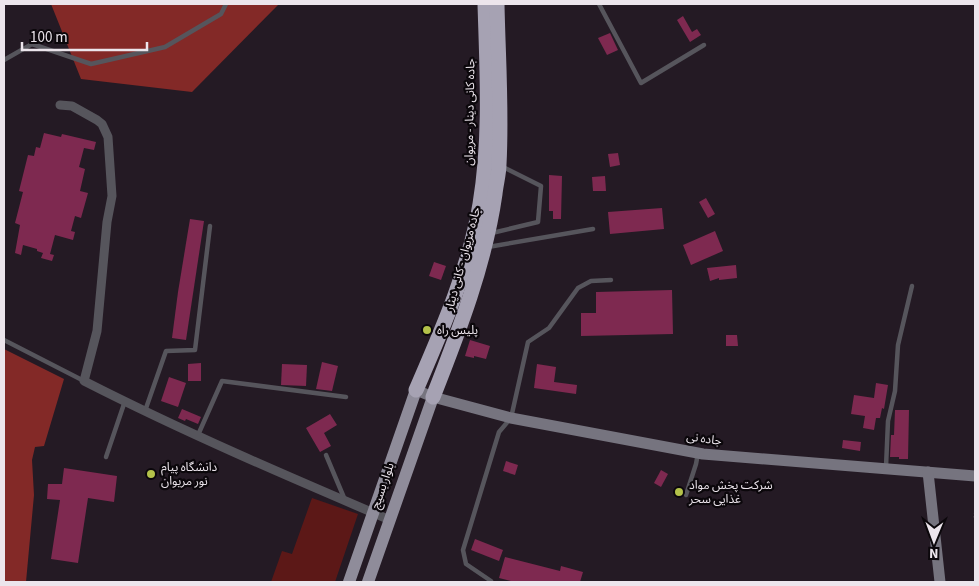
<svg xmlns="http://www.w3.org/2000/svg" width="979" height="586" font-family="'Source Sans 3','Noto Sans Arabic',sans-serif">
  <rect width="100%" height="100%" fill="#241a24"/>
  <path fill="#5c1817" d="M312,498l46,16 -23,68h-64l11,-31 10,3z"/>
  <g fill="#832927">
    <path d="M51,4h228l-87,88 -111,-13z"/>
    <path d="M4,349l60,30 -20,67 -9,1 -3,13 2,35 -8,87h-22z"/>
  </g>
  <g fill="#7e2950">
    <path d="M683,16l9,16 5,-3 4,6 -11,7 -13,-22z"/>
    <path d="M610,33l8,17 -11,5 -9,-17z"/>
    <path d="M44,133l17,4 1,-3 34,8 -2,8 -10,-2 -5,19 6,2 -5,22 8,2 -7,25 -6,-2 -4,15 4,1 -2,8 -18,-5 -5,19 4,1 -2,6 -11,-3 2,-5 -6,-2v-2l-14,-4 -2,10 -6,-2 5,-28 -5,-2 8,-31 -4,-1 9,-36 6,1 2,-9 4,1z"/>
    <path d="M618,153l2,12 -10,2 -2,-13z"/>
    <path d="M549,175l13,1 -1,43h-8v-8h-4z"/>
    <path d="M605,176l1,15h-13l-1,-14z"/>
    <path d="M706,198l9,16 -7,4 -9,-16z"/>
    <path d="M662,208l2,21 -54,5 -2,-22z"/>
    <path d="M190,219l14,2 -18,119 -14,-2 6,-46z"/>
    <path d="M715,231l8,20 -32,14 -8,-20z"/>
    <path d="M434,262l12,4 -5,14 -12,-4z"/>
    <path d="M736,265l1,13 -18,2v-2l-9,3 -3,-13z"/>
    <path d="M672,290l1,44 -92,2v-23h15v-21z"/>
    <path d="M726,335h11l1,11h-12z"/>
    <path d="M470,340l20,6 -4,13 -12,-3v2l-9,-2z"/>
    <path d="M322,362l16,4 -6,25 -16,-2z"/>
    <path d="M201,363v18h-13v-17z"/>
    <path d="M282,364l25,1 -1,21 -25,-1z"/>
    <path d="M537,364l19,3 -2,15 23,3 -1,9 -42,-6z"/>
    <path d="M169,377l17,6 -8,24 -17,-6z"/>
    <path d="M876,383l12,2 -4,24 -2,-1 -2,10h-4l-2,12 -11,-2 2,-12 -14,-2 3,-19 20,3z"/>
    <path d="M182,409l19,8 -3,7 -12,-5 -1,2 -7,-3z"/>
    <path d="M895,410h14l-1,49h-9v-2h-9l1,-22h3z"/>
    <path d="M330,414l7,11 -13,8 7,13 -11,6 -14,-24z"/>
    <path d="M843,440l18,2 -1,9 -18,-3z"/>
    <path d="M506,461l12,4 -3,10 -12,-4z"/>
    <path d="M64,468l53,8 -3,26 -26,-4 -10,65 -27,-4 9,-59 -13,-1 1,-15h14z"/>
    <path d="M661,470l7,4 -7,13 -7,-4z"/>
    <path d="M475,539l28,11 -4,11 -28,-11z"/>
    <path d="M505,557l55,14 1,-5 22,6 -3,10h-65l-16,-4z"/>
  </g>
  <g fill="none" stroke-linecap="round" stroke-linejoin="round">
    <path stroke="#7f767f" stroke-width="1" stroke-dasharray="4 2.5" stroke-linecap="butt" d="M975,510l-1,6 1,4"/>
    <g stroke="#56555c" stroke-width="4.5">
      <path d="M599,4l42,79 63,-38"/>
      <path d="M4,60l28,-16 59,20 74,-17 56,-33 5,-10"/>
      <path d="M492,233l46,-11 3,-36 -38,-19"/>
      <path d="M488,247l105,-18"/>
      <path d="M4,340l80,41"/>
      <path d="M145,411l21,-60 29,-1 15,-124"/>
      <path d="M198,435l24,-54 124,16"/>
      <path d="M326,455l19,45"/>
      <path d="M106,457l19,-56"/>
      <path d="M886,467l2,-46 7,-30 3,-46 14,-59"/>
      <path d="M686,495l10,-31 2,-11"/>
      <path d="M491,581l-25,-17 -3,-14 36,-118 12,-14 17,-76 21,-14 29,-40 13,-7 20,-1"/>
    </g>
    <path stroke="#56555c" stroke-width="9" d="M60,105l12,1 25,14 5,4 6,13 4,59 -5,26 -10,109 -13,50c100,51 203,95 306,139"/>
    <g stroke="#76747f" stroke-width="11">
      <path d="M416,390l17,7 78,21 192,36 272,22"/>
      <path d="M928,472l12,110"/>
    </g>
    <g stroke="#8f8c9a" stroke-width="12">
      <path d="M349,582l67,-192"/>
      <path d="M368,582l65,-185"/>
    </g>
    <g stroke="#a6a2b3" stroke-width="15">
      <path d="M416,390c26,-60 53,-121 64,-186 11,-66 7,-133 5,-200"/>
      <path d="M433,397c26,-66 52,-133 62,-203 1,-10 4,-20 4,-30 3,-54 -1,-107 -2,-160"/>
    </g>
  </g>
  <g fill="#b4c24a" stroke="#0b070b" stroke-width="2">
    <circle cx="427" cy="330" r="5"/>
    <circle cx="151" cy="474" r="5"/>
    <circle cx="679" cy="492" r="5"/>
  </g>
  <g text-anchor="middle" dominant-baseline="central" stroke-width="4.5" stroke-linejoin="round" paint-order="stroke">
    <g font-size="12" fill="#ece5ec" stroke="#0b070b">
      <text transform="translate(470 112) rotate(-89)">جاده کانی دینار - مریوان</text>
      <text transform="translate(463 259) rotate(-75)">جاده مریوان - کانی دینار</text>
      <text transform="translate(704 439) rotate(8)">جاده نی</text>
      <text transform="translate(383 486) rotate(-71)">بلوار بسیج</text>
    </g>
    <g font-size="12" fill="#ece5ec" stroke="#0b070b" text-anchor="start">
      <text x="437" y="330">پلیس راه</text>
      <text x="161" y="467">دانشگاه پیام<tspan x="161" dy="14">نور مریوان</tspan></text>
      <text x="689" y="485">شرکت پخش مواد<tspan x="689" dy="14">غذایی سحر</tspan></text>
    </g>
  </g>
  <rect width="979" height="586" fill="none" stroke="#ece5ec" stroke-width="10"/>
  <g transform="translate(934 541) rotate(181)" stroke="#0b070b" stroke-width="4" paint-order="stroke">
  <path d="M0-4L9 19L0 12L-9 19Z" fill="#ece5ec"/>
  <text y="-8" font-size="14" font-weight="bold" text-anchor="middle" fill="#ece5ec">N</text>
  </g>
  <path d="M22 42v8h125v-8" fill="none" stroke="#ece5ec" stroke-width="2.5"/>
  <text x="30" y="42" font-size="15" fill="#ece5ec" stroke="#0b070b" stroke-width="4" paint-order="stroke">100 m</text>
</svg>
